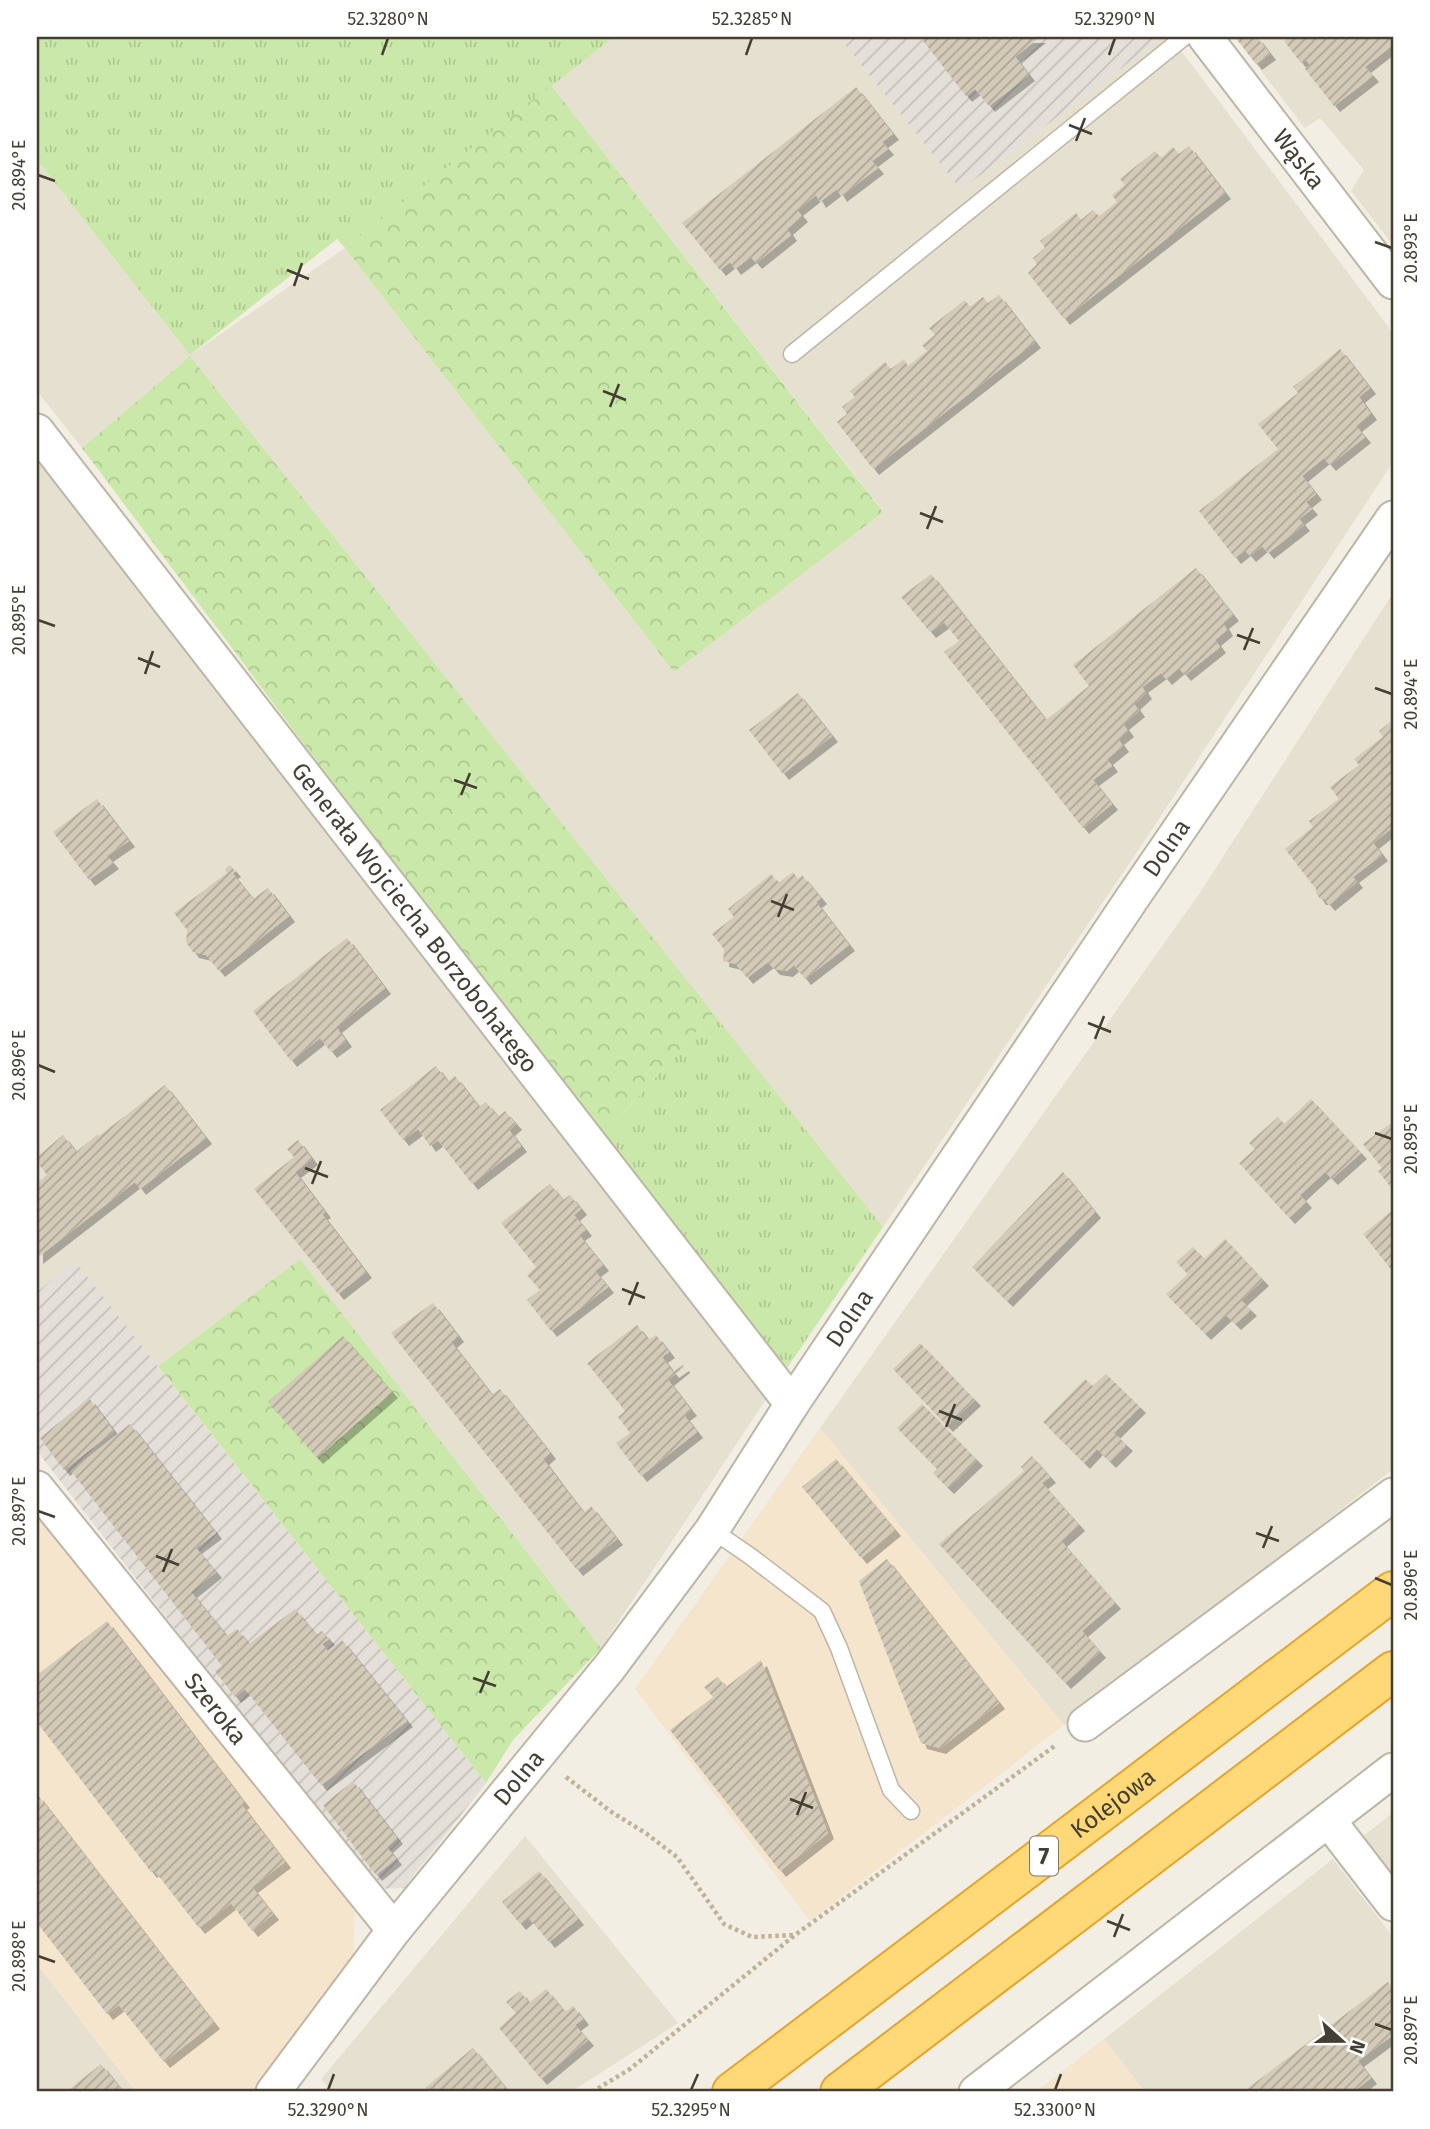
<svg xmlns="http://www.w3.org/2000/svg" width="1430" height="2129" font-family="'Fira Sans',sans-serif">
  <defs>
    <pattern id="industrial-furrows" width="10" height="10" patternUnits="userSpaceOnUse" patternTransform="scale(1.75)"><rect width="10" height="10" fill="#e4dfd8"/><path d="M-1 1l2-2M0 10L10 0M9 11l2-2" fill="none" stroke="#c5c0ba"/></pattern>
    <pattern id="grass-tufts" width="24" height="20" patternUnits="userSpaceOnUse" patternTransform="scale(1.75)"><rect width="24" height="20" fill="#cae8a9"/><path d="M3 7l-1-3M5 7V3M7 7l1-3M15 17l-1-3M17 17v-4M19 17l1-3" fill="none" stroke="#afc892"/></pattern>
    <pattern id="forest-crowns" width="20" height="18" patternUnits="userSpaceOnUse" patternTransform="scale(1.75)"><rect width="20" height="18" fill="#cae8a9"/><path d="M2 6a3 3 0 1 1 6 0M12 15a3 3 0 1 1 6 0" fill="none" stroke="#afc892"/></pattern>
    <pattern id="building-hatch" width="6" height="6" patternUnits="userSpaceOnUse" patternTransform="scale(1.75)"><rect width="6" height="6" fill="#d4cab8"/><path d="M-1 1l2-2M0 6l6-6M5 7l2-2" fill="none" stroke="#aea596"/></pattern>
    <filter id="shadow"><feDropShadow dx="6" dy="6" stdDeviation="0" flood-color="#0004"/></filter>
  </defs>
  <rect width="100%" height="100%" fill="#f2eee3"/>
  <g fill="#e6e0d0">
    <path d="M614,37h225l122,153 201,-153h9l222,296v129l-248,378 -262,387 -693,-871 -108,92 -45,-57v-231l153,195 155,-107 329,424 209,-161 -332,-426z"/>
    <path d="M1235,37h158v208l-42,-54 13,-21 -44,-52 -15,10z"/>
    <path d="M37,451l734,941 -170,256 -301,-389 -142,107 -83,-104 -38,30z"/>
    <path d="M1393,593v876l-329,256 -244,-297 379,-534z"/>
    <path d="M1393,1813v62l-30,-39z"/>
    <path d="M525,1836l153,187 -107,69h-239l-11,-13z"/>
    <path d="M1333,1859l60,78v155h-248l-41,-53z"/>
    <path d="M37,1964l99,128h-99z"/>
  </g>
  <g fill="#f5e5cc">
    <path d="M820,1428l244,297 -254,196 -175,-232z"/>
    <path d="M37,1513l318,394 -2,51 -101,134h-116l-99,-128z"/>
    <path d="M1104,2039l41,53h-109z"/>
  </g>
  <g fill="url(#industrial-furrows)">
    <path d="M839,37h323l-201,153z"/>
    <path d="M75,1261l411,522 -82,105 -27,1 -340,-438v-159z"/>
  </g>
  <g fill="url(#grass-tufts)">
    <path d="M37,37h577l-269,211 -8,-9 -147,116 -153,-195z"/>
    <path d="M713,1013l170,214 -100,147 -183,-235z"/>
  </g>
  <g fill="url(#forest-crowns)">
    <path d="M551,85l332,427 -209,160 -329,-424z"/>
    <path d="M190,356l523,657 -113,126 -518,-691z"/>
    <path d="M300,1259l301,389 -88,92 -27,43 -328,-417z"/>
  </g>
  <g fill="url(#building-hatch)" filter="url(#shadow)">
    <path d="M920,37h120l-25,20 14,18 -40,31 -14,-17 -9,7z"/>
    <path d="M1235,37h22l13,17 -14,10z"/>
    <path d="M1290,37h103v8l-28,22 8,9 -39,30 -29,-37 5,-4 -4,-5 -5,3 -17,-22z"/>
    <path d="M856,87l37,47 -11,8 6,7 -16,12 6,7 -37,28 -4,-7 -17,13 -4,-7 -19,15 5,6 -15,13 4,6 -35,28 -5,-6 -16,12 -5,-7 -10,8 -38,-47z"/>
    <path d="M1189,146l36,47 -161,126 -36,-46 9,-9 -4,-6 12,-10 -5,-7 36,-28 5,7 12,-10 6,6 18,-14 -5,-7 13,-10 -5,-6 35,-28 6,7 12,-11 6,7z"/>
    <path d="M999,295l36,47 -162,127 -36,-47 10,-8 -5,-7 13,-10 -5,-6 35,-29 6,7 13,-10 4,7 19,-15 -5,-6 13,-10 -6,-7 36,-28 5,7 13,-10 5,6z"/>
    <path d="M1340,349l30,39 -11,9 12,17 -15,12 9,11 -35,28 -6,-7 -22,18 14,18 -10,8 6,7 -13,10 5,6 -36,28 -6,-7 -12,10 -5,-6 -10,8 -36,-47 79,-62 -20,-25 40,-31 -5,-6z"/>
    <path d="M1196,568l37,47 -10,8 4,7 -12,10 5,7 -35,28 -6,-7 -13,11 -5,-6 -19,14 4,6 -12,11 5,7 -16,13 5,7 -10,8 5,7 -16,13 5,7 -19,14 19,24 -29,24 -139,-176 15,-11 -15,-19 -14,10 -29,-35 30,-23 115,146 43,-34 -16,-21z"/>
    <path d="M798,693l34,43 -49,38 -34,-44z"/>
    <path d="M1393,720v107l-20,16 9,12 -29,22 4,5 -28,23 -5,-6h-4l-4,-6v-4l-31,-40 28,-22 -4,-6 30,-22 -9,-12 29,-22 -5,-6 29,-22 -4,-6z"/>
    <path d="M97,799l32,42 -22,15 6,7 -24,17 -36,-48z"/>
    <path d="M230,865l5,6 -3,2 21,26 15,-11 21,28 -70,55 -13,-16 -13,-3 -7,-10 1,-12 -13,-17 53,-40 -2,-4z"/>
    <path d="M793,872l5,7 4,-4 19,23 -5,4 33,43 -44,34 -11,-14 -7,6 -13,-2 -6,-7 -21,16 -11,-14 -13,-3 1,-12 -12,-15 22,-17 -6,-8 43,-35 7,9z"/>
    <path d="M347,938l38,50 -49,39 10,14 -15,11 -11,-14 -29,23 -38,-50z"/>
    <path d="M436,1066l12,16 7,-6 24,31 7,-5 12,15 7,-6 11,13 -7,6 12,16 -49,38 -34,-44 -8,6 -12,-17 -15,11 -23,-30z"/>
    <path d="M165,1085l41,53 -66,51 -5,-7 -98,76v-75l10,-8 -10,-13v-5l26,-22 13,17 22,-18 1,2z"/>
    <path d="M1311,1099l50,54 -29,26 -7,-7 -25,23 6,7 -17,16 -50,-55 16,-14 -6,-6 29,-26 6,7z"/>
    <path d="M1391,1123l2,4v63l-15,-19 4,-3 -19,-24z"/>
    <path d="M298,1140l14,19 -17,13 30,40 -3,2 44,58 -28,22 -84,-105 40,-32 -7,-8z"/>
    <path d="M1063,1172l32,40 -88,89 -35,-34z"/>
    <path d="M550,1184l13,16 7,-5 11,14 -7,6 12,15 -7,5 24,30 -8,6 13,16 -57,44 -24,-31 13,-10 -13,-15 9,-8 -35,-44z"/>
    <path d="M1393,1210v62l-30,-38z"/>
    <path d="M1225,1239l38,41 -22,20 10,10 -16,14 -9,-9 -21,19 -39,-40 22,-20 -12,-12 17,-15 11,12z"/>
    <path d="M433,1303l25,33 -7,6 41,53 8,-6 50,64 -7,6 20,27 21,27 7,-7 26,33 -40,31 -186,-237z"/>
    <path d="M637,1325l11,15 8,-5 13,17 -7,5 11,15 10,-7 1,2 -16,13 23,30 -7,5 13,17 -56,44 -25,-33 14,-10 -12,-16 7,-6 -38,-48z"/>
    <path d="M343,1336l49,56 -75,66 -49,-56z"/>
    <path d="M920,1343l55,57 -28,26 -54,-57z"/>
    <path d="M1106,1374l34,33 -26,26 13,12 -17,17 -13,-13 -13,14 -41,-41 42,-43 8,7z"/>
    <path d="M89,1398l25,33 -50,39 -24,-32z"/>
    <path d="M922,1404l55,56 -29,28 -15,-15 4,-4 -40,-41z"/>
    <path d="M130,1424l86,109 -20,15 20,24 -25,20 36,44 10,-7 12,15 46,-35 21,26 6,-4 7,8 -7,5 6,7 14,-11 65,81 -86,64 -76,-96 -10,8 -20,-26 7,-5 -151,-195z"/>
    <path d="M1032,1456l18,21 -8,6 37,42 -18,16 54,62 -33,28 18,21 -35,31 -126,-139 85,-73 -3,-4z"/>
    <path d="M836,1459l59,71 -34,28 -59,-71z"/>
    <path d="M887,1559l112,144 -59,45 -19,-5 -62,-162z"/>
    <path d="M107,1621l137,181 -3,2 44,58 -33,25 21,27 -21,17 -21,-28 -32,25 -45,-58 -3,2 -114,-150v-47z"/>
    <path d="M761,1660l67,173 -48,38 -110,-141 43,-33 -9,-10 14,-10 8,10z"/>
    <path d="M353,1781l44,57 -10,9 9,12 -20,16 -53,-70z"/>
    <path d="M37,1794l177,229 -50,39 -45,-57 -12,9 -70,-91z"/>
    <path d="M539,1871l39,48 -29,23 -21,-25 -8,7 -18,-22z"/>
    <path d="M1388,1982l5,7v46l-35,26 13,17 -18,14h-110z"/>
    <path d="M546,1989l19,23 8,-6 10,13 -8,6 13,15 -47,39 -42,-51 17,-15 -10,-11 14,-11 9,12z"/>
    <path d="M473,2048l36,44h-81l-3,-4z"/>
    <path d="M101,2064l22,28h-57z"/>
  </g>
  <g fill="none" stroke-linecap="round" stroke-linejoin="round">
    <g stroke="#bdb6a5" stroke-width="19">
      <g id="service">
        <path d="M792,354l392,-317"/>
        <path d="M712,1530l38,26 72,55 17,37 52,142 20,21"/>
      </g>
    </g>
    <g stroke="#bdb6a5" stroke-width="37">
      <g id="minor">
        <path id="s1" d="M1205,37l188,245"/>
        <path id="s2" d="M37,431l755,973"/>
        <path id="s3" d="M37,1488l357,442"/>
        <path d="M1085,1724l308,-229"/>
        <path d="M1329,1821l64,83"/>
        <path id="s4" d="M273,2092l121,-162 215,-262 103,-138 80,-126 341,-507 260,-379"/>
        <path d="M976,2092l417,-322"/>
      </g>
    </g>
    <g stroke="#e2a52d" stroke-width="42">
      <g id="trunk">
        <path id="s5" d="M732,2092l661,-501"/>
        <path d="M840,2092l553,-421"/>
      </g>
    </g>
    <g stroke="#c0b296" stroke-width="4.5" stroke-dasharray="3.5 3.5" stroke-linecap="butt">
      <path d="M566,1777l44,34 37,23 30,23 47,67 28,13 42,-2"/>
      <path d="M592,2092l38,-23 165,-134 261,-190"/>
    </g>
    <use href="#service" stroke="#fff" stroke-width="16"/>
    <use href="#minor" stroke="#fff" stroke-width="33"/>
    <use href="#trunk" stroke="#ffd978" stroke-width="38"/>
  </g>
  <path fill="none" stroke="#443e33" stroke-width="2.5" d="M382,55l6,-17M746,55l6,-17M1109,55l6,-17M1069,125l23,9M1076,141l9,-23M38,175l17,6M1375,242l17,6M287,270l22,9M294,286l8,-23M603,391l23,9M610,407l9,-23M920,513l23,9M927,529l9,-23M38,620l17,6M1237,635l23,8M1244,650l9,-22M138,658l22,9M145,674l8,-23M1375,688l17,6M454,780l23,8M461,795l9,-22M771,901l23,9M778,917l9,-23M1088,1023l23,9M1095,1039l9,-23M38,1065l17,7M1375,1133l17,6M305,1168l23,9M312,1184l9,-23M622,1289l23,9M629,1305l9,-23M939,1411l23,9M946,1427l9,-23M38,1511l17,6M1256,1533l23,8M1263,1548l9,-22M156,1556l23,9M163,1572l9,-23M1375,1578l17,7M473,1678l23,8M480,1693l9,-22M790,1799l23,9M797,1815l9,-23M1107,1921l23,9M1114,1937l9,-23M38,1956l17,6M1375,2024l17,6M328,2090l6,-16M691,2090l7,-16M1055,2090l6,-16"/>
  <g text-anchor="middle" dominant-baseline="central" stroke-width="6" stroke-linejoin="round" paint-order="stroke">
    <rect fill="#fff" stroke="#7c7870" stroke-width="2" x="1030" y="1836.5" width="28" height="39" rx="5"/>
    <g font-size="23" font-weight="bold" fill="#443e33">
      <text x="1044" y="1856">7</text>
    </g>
    <g font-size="24" fill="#443e33" stroke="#fff">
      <text stroke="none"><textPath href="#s1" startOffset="154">Wąska</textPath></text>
      <text stroke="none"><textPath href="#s4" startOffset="1533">Dolna</textPath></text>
      <text stroke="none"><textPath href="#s2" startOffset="616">Generała Wojciecha Borzobohatego</textPath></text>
      <text stroke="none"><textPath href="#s4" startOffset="966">Dolna</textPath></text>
      <text stroke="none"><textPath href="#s3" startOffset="284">Szeroka</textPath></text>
      <text stroke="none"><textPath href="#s4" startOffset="399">Dolna</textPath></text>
      <text stroke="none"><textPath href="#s5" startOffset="478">Kolejowa</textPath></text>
    </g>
  </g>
  <rect width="1430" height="2129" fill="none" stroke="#ffffff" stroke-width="77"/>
  <g transform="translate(1342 2041) rotate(111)" stroke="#ffffff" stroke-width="5" paint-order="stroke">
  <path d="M0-5L12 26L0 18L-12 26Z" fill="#443e33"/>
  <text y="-10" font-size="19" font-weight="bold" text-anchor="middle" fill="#443e33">N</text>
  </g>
  <rect x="38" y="38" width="1354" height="2052" fill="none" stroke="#443e33" stroke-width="2.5"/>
  <g font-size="18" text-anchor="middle" fill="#443e33">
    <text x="388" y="25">52.3280°N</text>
    <text x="752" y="25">52.3285°N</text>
    <text x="1115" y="25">52.3290°N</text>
    <text transform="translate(19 175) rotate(-90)" y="6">20.894°E</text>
    <text transform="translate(1411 248) rotate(-90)" y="6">20.893°E</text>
    <text transform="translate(19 620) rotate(-90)" y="6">20.895°E</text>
    <text transform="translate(1411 694) rotate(-90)" y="6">20.894°E</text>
    <text transform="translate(19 1065) rotate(-90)" y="6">20.896°E</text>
    <text transform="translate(1411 1139) rotate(-90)" y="6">20.895°E</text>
    <text transform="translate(19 1511) rotate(-90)" y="6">20.897°E</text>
    <text transform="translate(1411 1585) rotate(-90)" y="6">20.896°E</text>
    <text transform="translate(19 1956) rotate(-90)" y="6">20.898°E</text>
    <text transform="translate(1411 2030) rotate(-90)" y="6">20.897°E</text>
    <text x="328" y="2116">52.3290°N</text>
    <text x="691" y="2116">52.3295°N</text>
    <text x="1055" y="2116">52.3300°N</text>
  </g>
</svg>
